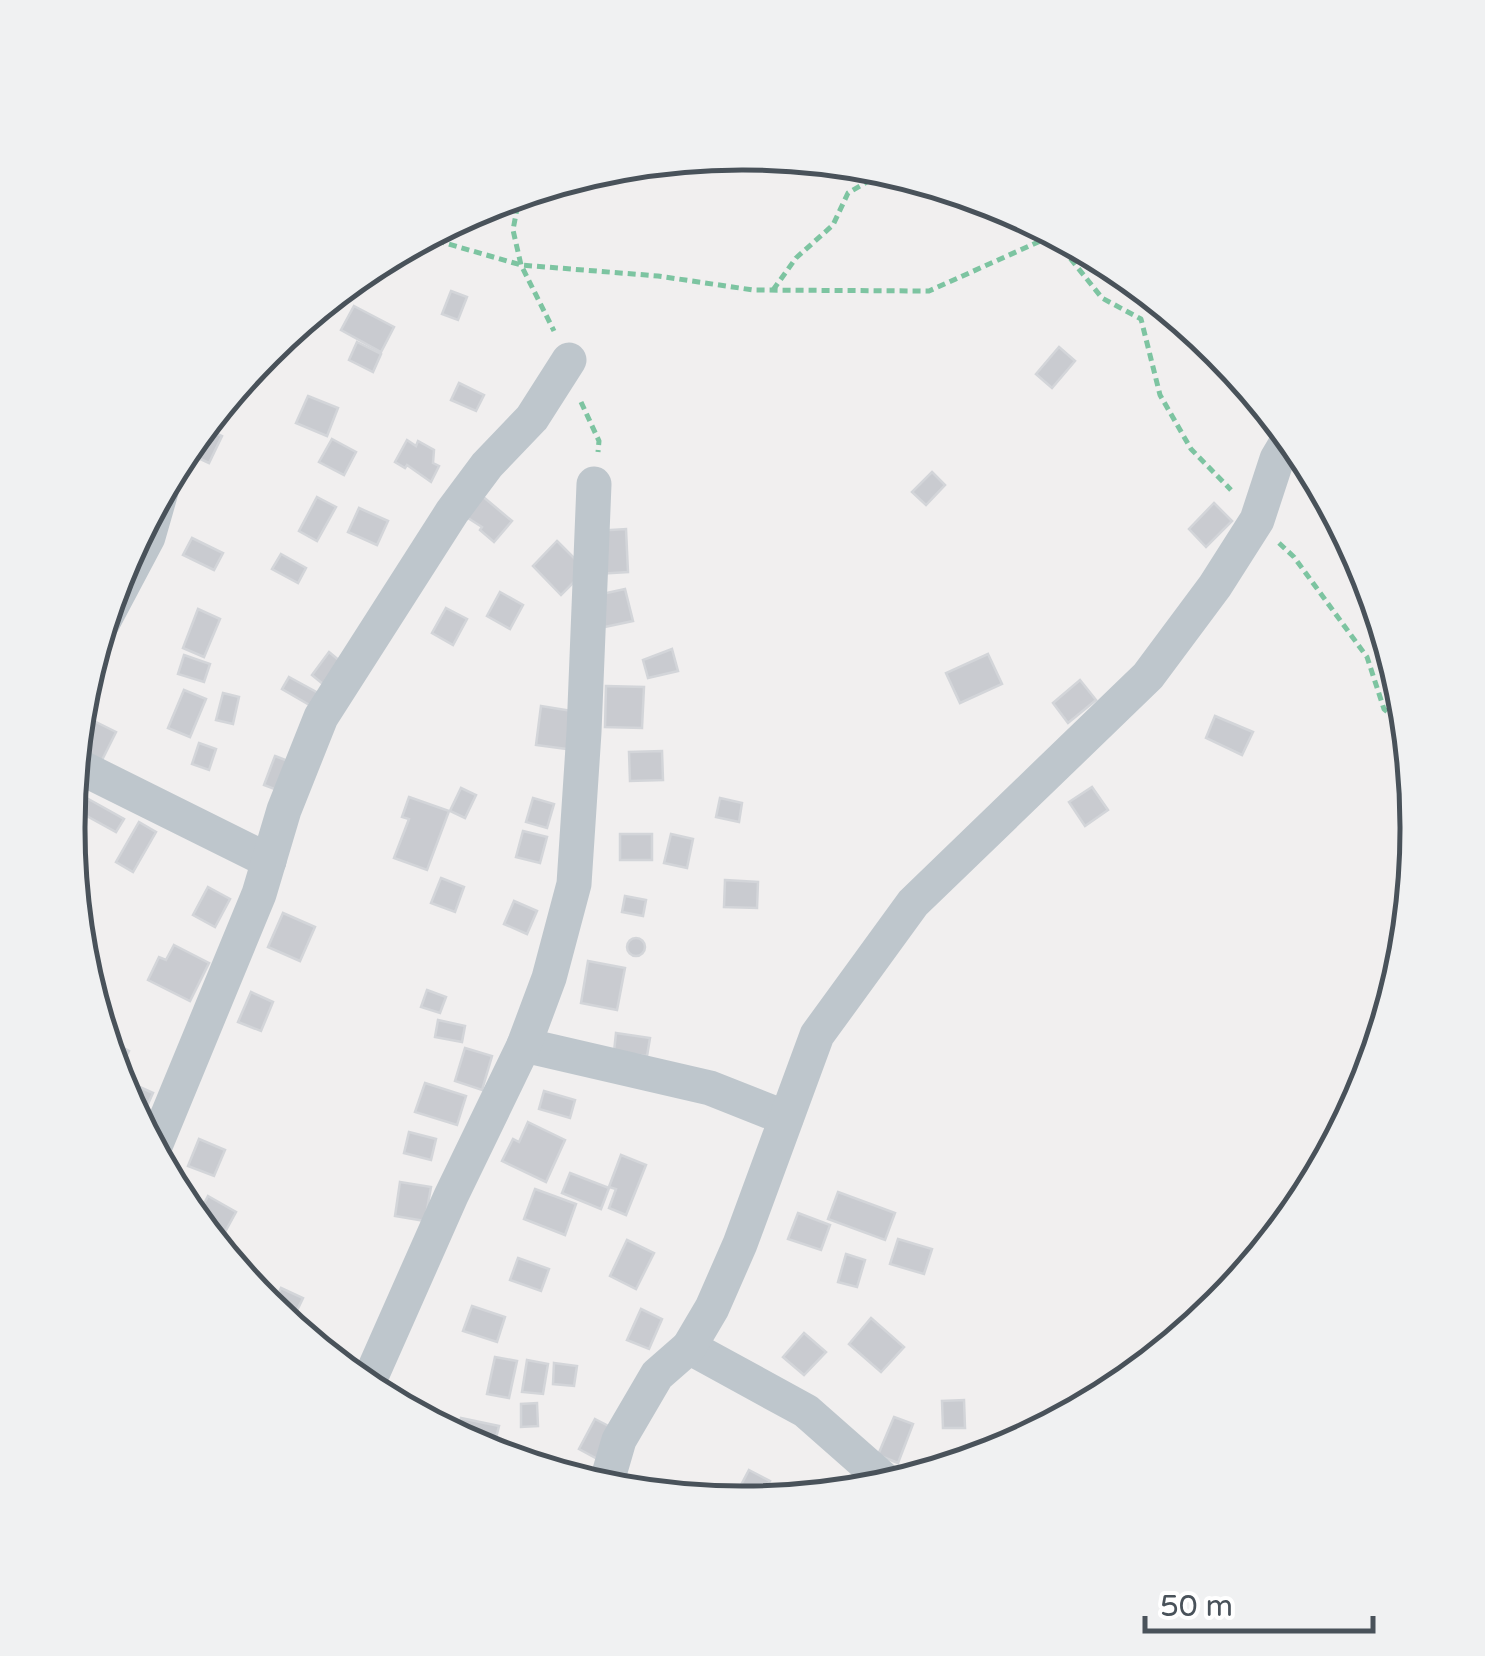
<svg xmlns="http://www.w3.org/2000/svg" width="1485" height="1656" font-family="'Varela Round',sans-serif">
  <rect width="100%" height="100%" fill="#f1efef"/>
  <g fill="#c9cbd0" stroke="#d3d5d9" stroke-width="2.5">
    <path d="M451,291l16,6 -9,23 -16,-6z"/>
    <path d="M354,306l40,21 -13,25 -40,-22z"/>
    <path d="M357,342l24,12 -8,18 -24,-12z"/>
    <path d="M1059,347l16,14 -23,27 -16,-14z"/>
    <path d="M459,383l25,12 -8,16 -25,-11z"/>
    <path d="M308,396l30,12 -11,28 -31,-13z"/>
    <path d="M203,427l19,9 -13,27 -26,-12z"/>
    <path d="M332,439l24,13 -12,23 -25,-13z"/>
    <path d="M407,440l9,6 2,-5 16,9 -1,13 6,3 -8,16 -24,-17 -2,3 -10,-6z"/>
    <path d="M932,472l13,13 -19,20 -14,-13z"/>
    <path d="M475,490l37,31 -18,21 -14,-12 2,-3 -25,-16z"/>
    <path d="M317,497l19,10 -19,34 -18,-10z"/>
    <path d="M1214,503l18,18 -26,26 -17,-18z"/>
    <path d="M359,508l29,13 -11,24 -29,-13z"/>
    <path d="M626,529l2,43 -31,2 -2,-43z"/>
    <path d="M192,538l31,15 -9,17 -31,-15z"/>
    <path d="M557,541l29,29 -25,25 -28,-29z"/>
    <path d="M281,554l25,14 -8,15 -26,-14z"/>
    <path d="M625,589l8,32 -33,7 -7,-32z"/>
    <path d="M500,592l23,13 -13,24 -23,-13z"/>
    <path d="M446,608l21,11 -14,26 -21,-12z"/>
    <path d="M198,609l22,10 -16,38 -21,-9z"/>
    <path d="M672,649l6,22 -30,7 -5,-18z"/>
    <path d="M329,652l18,15 -18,22 -17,-14z"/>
    <path d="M988,654l14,30 -42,19 -14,-30z"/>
    <path d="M184,655l26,9 -6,18 -26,-8z"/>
    <path d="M289,677l31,17 -7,13 -31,-18z"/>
    <path d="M1080,680l16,20 -28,23 -15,-20z"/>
    <path d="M606,686l38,1 -2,41 -37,-1z"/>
    <path d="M184,690l22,9 -16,38 -22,-9z"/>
    <path d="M223,693l16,4 -6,27 -17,-4z"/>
    <path d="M541,706l31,5 -5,38 -31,-4z"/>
    <path d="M1215,716l38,16 -11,23 -36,-17z"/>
    <path d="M88,718l28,14 -16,32 -25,-13 1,-11z"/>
    <path d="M199,743l17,6 -7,21 -17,-6z"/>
    <path d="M662,751l1,29 -33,1 -1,-29z"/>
    <path d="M275,756l13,5 -11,29 -13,-5z"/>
    <path d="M1092,787l16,23 -23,16 -16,-24z"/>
    <path d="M461,788l15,7 -11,23 -15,-7z"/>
    <path d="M83,796l41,23 -8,13 -40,-22z"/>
    <path d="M409,797l40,14 -22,59 -33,-12 15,-39 -7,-2z"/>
    <path d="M533,798l21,6 -7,24 -21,-6z"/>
    <path d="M720,798l22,5 -3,19 -23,-5z"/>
    <path d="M139,822l17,10 -23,40 -17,-10z"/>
    <path d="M523,831l24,6 -7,26 -24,-6z"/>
    <rect x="620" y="834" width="32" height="26"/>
    <path d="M671,834l22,5 -6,29 -23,-5z"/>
    <path d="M441,878l23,9 -9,25 -24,-9z"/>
    <path d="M725,880l33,2 -1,26 -33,-1z"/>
    <path d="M208,887l22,12 -15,28 -22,-12z"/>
    <path d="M625,896l21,4 -3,16 -21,-4z"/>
    <path d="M514,901l23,10 -10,23 -23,-10z"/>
    <path d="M283,913l32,14 -15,34 -32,-14z"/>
    <circle cx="636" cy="947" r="9"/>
    <path d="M174,945l35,18 -19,38 -42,-21 11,-23 7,3z"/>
    <path d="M588,961l37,7 -8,42 -36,-7z"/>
    <path d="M427,990l19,7 -6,16 -19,-6z"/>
    <path d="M251,992l22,10 -12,29 -23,-9z"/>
    <path d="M438,1020l27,6 -3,16 -27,-5z"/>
    <path d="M616,1033l34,5 -3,18 -33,-4z"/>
    <path d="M104,1037l25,14 -13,25z"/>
    <path d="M465,1048l27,8 -10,34 -27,-9z"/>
    <path d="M124,1080l29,13 -14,31 -19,-36z"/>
    <path d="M425,1083l41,13 -9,29 -42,-13z"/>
    <path d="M544,1091l31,9 -5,18 -31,-9z"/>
    <path d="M528,1122l37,18 -19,42 -44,-21 11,-22 6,3z"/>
    <path d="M409,1132l27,7 -5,21 -27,-7z"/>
    <path d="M199,1139l26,11 -11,26 -26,-10z"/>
    <path d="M621,1155l25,10 -20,50 -17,-7 7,-19 -7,-2z"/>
    <path d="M570,1173l39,15 -8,21 -39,-16z"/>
    <path d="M400,1182l31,5 -6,34 -30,-5z"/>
    <path d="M535,1189l41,15 -11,31 -41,-16z"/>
    <path d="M838,1192l57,21 -10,27 -57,-21z"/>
    <path d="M208,1196l28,16 -11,20 -28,-15z"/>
    <path d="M798,1213l32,12 -9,25 -33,-11z"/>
    <path d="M898,1239l34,10 -8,25 -34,-10z"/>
    <path d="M627,1240l27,13 -18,36 -26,-13z"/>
    <path d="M846,1254l19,6 -8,27 -19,-5z"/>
    <path d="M518,1258l31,11 -8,22 -31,-11z"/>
    <path d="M281,1288l22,10 -13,27 -19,-15z"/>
    <path d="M472,1306l33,11 -8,25 -34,-11z"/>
    <path d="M641,1309l21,10 -13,30 -22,-9z"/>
    <path d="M871,1318l33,29 -23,25 -32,-28z"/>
    <path d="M804,1333l22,19 -22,23 -21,-18z"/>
    <path d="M495,1357l22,4 -8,37 -22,-4z"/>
    <path d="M527,1360l21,4 -5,30 -21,-2z"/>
    <path d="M554,1363l23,3 -3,20 -21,-2z"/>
    <path d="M964,1400l1,28h-22l-1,-27z"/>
    <path d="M537,1403l1,23 -17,1v-23z"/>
    <path d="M894,1417l19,7 -15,39 -20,-8z"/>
    <path d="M461,1418l38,8 -7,28 -35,-17z"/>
    <path d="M595,1419l27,14 -17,30 -26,-14z"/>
    <path d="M566,1463l29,15 -3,6 -32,-9z"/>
    <path d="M749,1470l21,11 -12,20 -26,1z"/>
  </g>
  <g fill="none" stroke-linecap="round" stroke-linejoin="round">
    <g stroke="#7dc4a1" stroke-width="5" stroke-dasharray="8 5" stroke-linecap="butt">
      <path d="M520,193l-7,37 8,35 33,66"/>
      <path d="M1046,228l56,70 39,21 19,76 31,54 40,41"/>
      <path d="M424,237l97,28 137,11 95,14 176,1 127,-57"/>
      <path d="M773,290l23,-32 37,-33 15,-32 39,-23"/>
      <path d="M242,379l16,-15 10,-16"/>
      <path d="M581,402l18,39 -1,11"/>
      <path d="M1279,543l15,14 73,100 17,52 24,20"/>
    </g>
    <g stroke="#bec6cc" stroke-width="35">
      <path d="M103,622l45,-85 14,-49"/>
      <path d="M74,764l195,97"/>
      <path d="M524,1045l186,43 76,30"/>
      <path d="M153,1151l106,-257 25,-84 37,-93 131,-205 35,-47 45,-47 37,-58"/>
      <path d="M689,1347l117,64 84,74"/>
      <path d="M366,1388l85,-192 73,-151 25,-67 25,-94 10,-152 10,-248"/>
      <path d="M605,1488l14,-48 38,-65 32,-28 23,-39 28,-64 77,-209 96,-132 235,-227 67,-90 42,-66 20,-61 13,-22"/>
    </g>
  </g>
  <path d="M0 0H1485V1656H0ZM742 170H743A657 657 0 0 1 1400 827V829A657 657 0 0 1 743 1486H742A657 657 0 0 1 85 829V827A657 657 0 0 1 742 170Z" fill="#f0f1f2" fill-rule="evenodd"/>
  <path fill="none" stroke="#49525a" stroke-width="5" d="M742 170H743A657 657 0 0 1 1400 827V829A657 657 0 0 1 743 1486H742A657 657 0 0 1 85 829V827A657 657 0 0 1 742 170Z"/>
  <path d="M1145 1616v15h228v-15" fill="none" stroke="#49525a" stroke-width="5"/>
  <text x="1160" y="1616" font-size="30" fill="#49525a" stroke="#ffffff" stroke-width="8" paint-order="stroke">50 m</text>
</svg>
